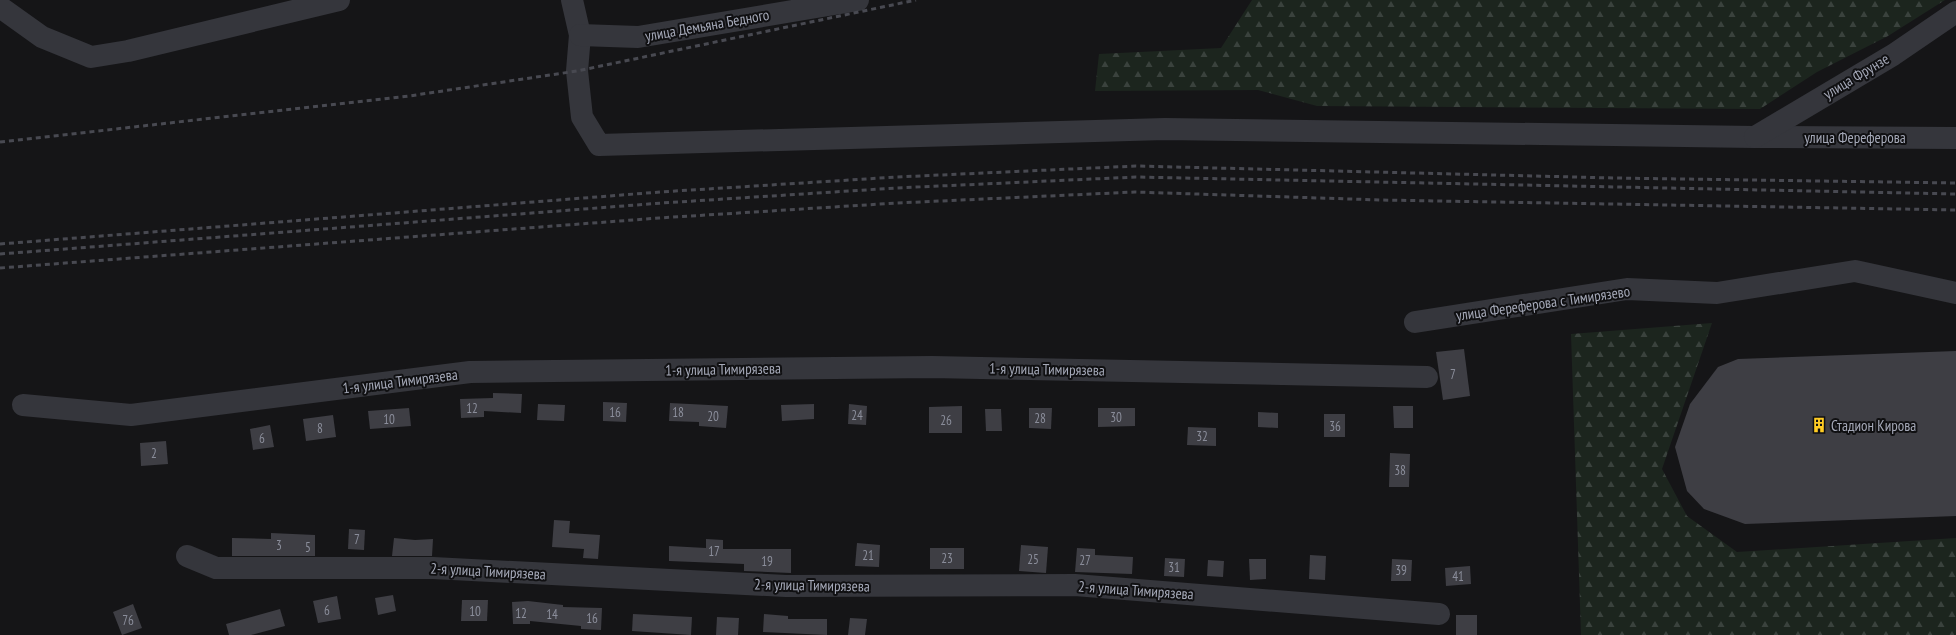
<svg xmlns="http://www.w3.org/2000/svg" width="1956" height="635" font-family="'PT Sans Narrow',sans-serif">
  <defs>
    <pattern id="forest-firs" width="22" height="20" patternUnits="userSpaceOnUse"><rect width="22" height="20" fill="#1c251e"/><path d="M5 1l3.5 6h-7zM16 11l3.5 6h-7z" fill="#3a423d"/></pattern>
  </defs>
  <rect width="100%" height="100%" fill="#151517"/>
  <g fill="url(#forest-firs)">
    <path d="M1252,0h693l-57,36 -71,36 -57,37 -443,-3 -59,-16 -163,1 4,-37 122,-6z"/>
    <path d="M1712,323l-50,146 25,47 50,36 219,-14v97h-375l-10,-301z"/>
  </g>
  <g fill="#3e3e44">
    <path d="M1464,349l6,47 -27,4 -7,-48z"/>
    <path d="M1956,351v165l-211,8 -41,-15 -17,-18 -12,-44 15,-43 28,-37 20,-8z"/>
    <path d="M493,393l29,1 -1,19 -37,-2v6l-23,1 -1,-19 33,-1z"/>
    <path d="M603,402l24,1 -1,19 -23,-1z"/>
    <path d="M670,403l58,3 -2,22 -27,-2v-4l-30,-1z"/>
    <path d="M538,404l27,1 -1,16 -27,-1z"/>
    <path d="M814,404v15l-32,2 -1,-16z"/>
    <path d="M849,404l18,2 -1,19 -18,-1z"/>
    <path d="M962,406v27h-33v-26z"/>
    <path d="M1393,406h20v22h-19z"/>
    <path d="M409,408l2,18 -41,3 -2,-18z"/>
    <path d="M1029,408h23l-1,21 -22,-1z"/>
    <path d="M1098,408h37v18l-37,1z"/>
    <path d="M985,409h16l1,22h-16z"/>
    <path d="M1258,412l20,1v15l-20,-1z"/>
    <rect x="1324" y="414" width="21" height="23"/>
    <path d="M333,415l3,22 -30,4 -3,-22z"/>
    <path d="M270,425l4,22 -21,3 -3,-21z"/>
    <path d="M1188,427l28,1v18l-29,-1z"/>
    <path d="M166,441l2,23 -27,2 -1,-23z"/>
    <path d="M1390,453l20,1 -1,33h-20z"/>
    <path d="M554,520l16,1 -1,12 31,2 -2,24 -15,-1 1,-9 -32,-2z"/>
    <path d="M349,529l16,1 -1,20 -16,-1z"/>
    <path d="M271,533l44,2v21h-83v-18l39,1z"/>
    <path d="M394,538l21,2 18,-1 -1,17h-40z"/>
    <path d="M706,539l17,1v9h68v24l-47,-2v-7l-75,-3v-15l37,2z"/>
    <path d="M857,543l23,2 -1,22 -24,-1z"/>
    <path d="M1021,545l27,2 -2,26 -27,-2z"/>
    <rect x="930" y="548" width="34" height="21"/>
    <path d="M1077,548l18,1v6l38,2 -1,17 -57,-2z"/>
    <path d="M1310,555l16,1 -1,24 -16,-1z"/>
    <path d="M1165,558l20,1 -1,18 -20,-1z"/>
    <path d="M1249,559h17v20l-16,1z"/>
    <path d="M1392,559l20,1 -1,21h-20z"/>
    <path d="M1208,560l16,1 -1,16 -16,-1z"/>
    <path d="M1470,566l1,18 -25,2 -1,-18z"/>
    <path d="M393,595l3,16 -18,4 -3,-17z"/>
    <path d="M337,596l4,23 -23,4 -5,-22z"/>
    <path d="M462,600h26l-1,21h-26z"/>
    <path d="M528,601l35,4v2l39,1 -1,22 -20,-1v-3l-51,-5v3h-17l-1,-22z"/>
    <path d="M133,604l9,24 -20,7 -9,-23z"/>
    <path d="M280,609l5,17 -34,9h-22l-3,-11z"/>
    <path d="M633,614l59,3 -1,18 -59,-4z"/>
    <path d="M764,614l24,2v3h39v16l-64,-3z"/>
    <rect x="1456" y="615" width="21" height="20"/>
    <path d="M717,617l22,1 -1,17h-22z"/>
    <path d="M850,618l17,1 -2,16h-17z"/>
  </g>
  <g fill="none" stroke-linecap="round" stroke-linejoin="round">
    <g stroke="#35363c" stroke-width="22">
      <path d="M572,0l8,35 -3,36 5,46 17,28 566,-16 590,8 201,1"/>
      <path d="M0,7l42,30 49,20 37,-6 211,-51"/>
      <path d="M580,35l58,2 220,-37"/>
      <path d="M1755,137l138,-82 63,-43"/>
      <path d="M1415,322l212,-33 90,4 138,-22 101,22"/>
      <path d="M23,405l108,10 339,-43 462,-5 495,10"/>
      <path d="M187,556l29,12h217l353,18 289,-1 364,29"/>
    </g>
    <g stroke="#484951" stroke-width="3" stroke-dasharray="5 4" stroke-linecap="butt">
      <path d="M0,142l409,-46 168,-25 339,-71"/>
      <path d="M0,244l660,-52 237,-15 239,-11 478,12 342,5"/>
      <path d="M0,254l662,-51 234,-15 240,-11 820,17"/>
      <path d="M0,268l659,-50 238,-15 238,-11 246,8 575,10"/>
    </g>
  </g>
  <defs>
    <g id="building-bare" transform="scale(1.2)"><path d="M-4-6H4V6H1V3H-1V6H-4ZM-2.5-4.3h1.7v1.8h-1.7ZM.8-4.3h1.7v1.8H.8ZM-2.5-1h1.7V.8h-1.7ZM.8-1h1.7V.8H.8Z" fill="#ffcc24" stroke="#101012" stroke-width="2.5" paint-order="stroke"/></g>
  </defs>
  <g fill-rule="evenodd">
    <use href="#building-bare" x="1819" y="425"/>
  </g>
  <g text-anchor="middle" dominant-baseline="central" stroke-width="4" stroke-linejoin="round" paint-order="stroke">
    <g font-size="13" fill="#8b8e9b">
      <text x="1453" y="374">7</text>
      <text x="472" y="408">12</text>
      <text x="615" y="412">16</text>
      <text x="678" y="412">18</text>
      <text x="857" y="415">24</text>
      <text x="713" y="416">20</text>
      <text x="1116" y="417">30</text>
      <text x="1040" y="418">28</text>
      <text x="389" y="419">10</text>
      <text x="946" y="420">26</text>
      <text x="1335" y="426">36</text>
      <text x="320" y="428">8</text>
      <text x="1202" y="436">32</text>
      <text x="262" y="438">6</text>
      <text x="154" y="453">2</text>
      <text x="1400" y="470">38</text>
      <text x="357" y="539">7</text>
      <text x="279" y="545">3</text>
      <text x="308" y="547">5</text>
      <text x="714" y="551">17</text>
      <text x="868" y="555">21</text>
      <text x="947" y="558">23</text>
      <text x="1033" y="559">25</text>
      <text x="1085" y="560">27</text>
      <text x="767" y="561">19</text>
      <text x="1174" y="567">31</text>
      <text x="1401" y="570">39</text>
      <text x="1458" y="576">41</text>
      <text x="327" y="610">6</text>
      <text x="475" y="611">10</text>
      <text x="521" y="613">12</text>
      <text x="552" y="614">14</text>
      <text x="592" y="618">16</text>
      <text x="128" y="620">76</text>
    </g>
    <g font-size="15" fill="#a5a9b8" stroke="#101012">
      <text transform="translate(707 25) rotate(-10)">улица Демьяна Бедного</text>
      <text transform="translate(1856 76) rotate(-31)">улица Фрунзе</text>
      <text x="1855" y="137">улица Фереферова</text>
      <text transform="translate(1543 303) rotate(-8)">улица Фереферова с Тимирязево</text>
      <text transform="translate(723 369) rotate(-1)">1-я улица Тимирязева</text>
      <text transform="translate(1047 369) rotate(1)">1-я улица Тимирязева</text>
      <text transform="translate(400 381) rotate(-7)">1-я улица Тимирязева</text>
      <text transform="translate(488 571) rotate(3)">2-я улица Тимирязева</text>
      <text transform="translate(812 585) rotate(1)">2-я улица Тимирязева</text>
      <text transform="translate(1136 590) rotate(4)">2-я улица Тимирязева</text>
    </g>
    <g font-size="15" fill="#a5a9b8" stroke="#101012" text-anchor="start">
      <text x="1831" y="425">Стадион Кирова</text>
    </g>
  </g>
</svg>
